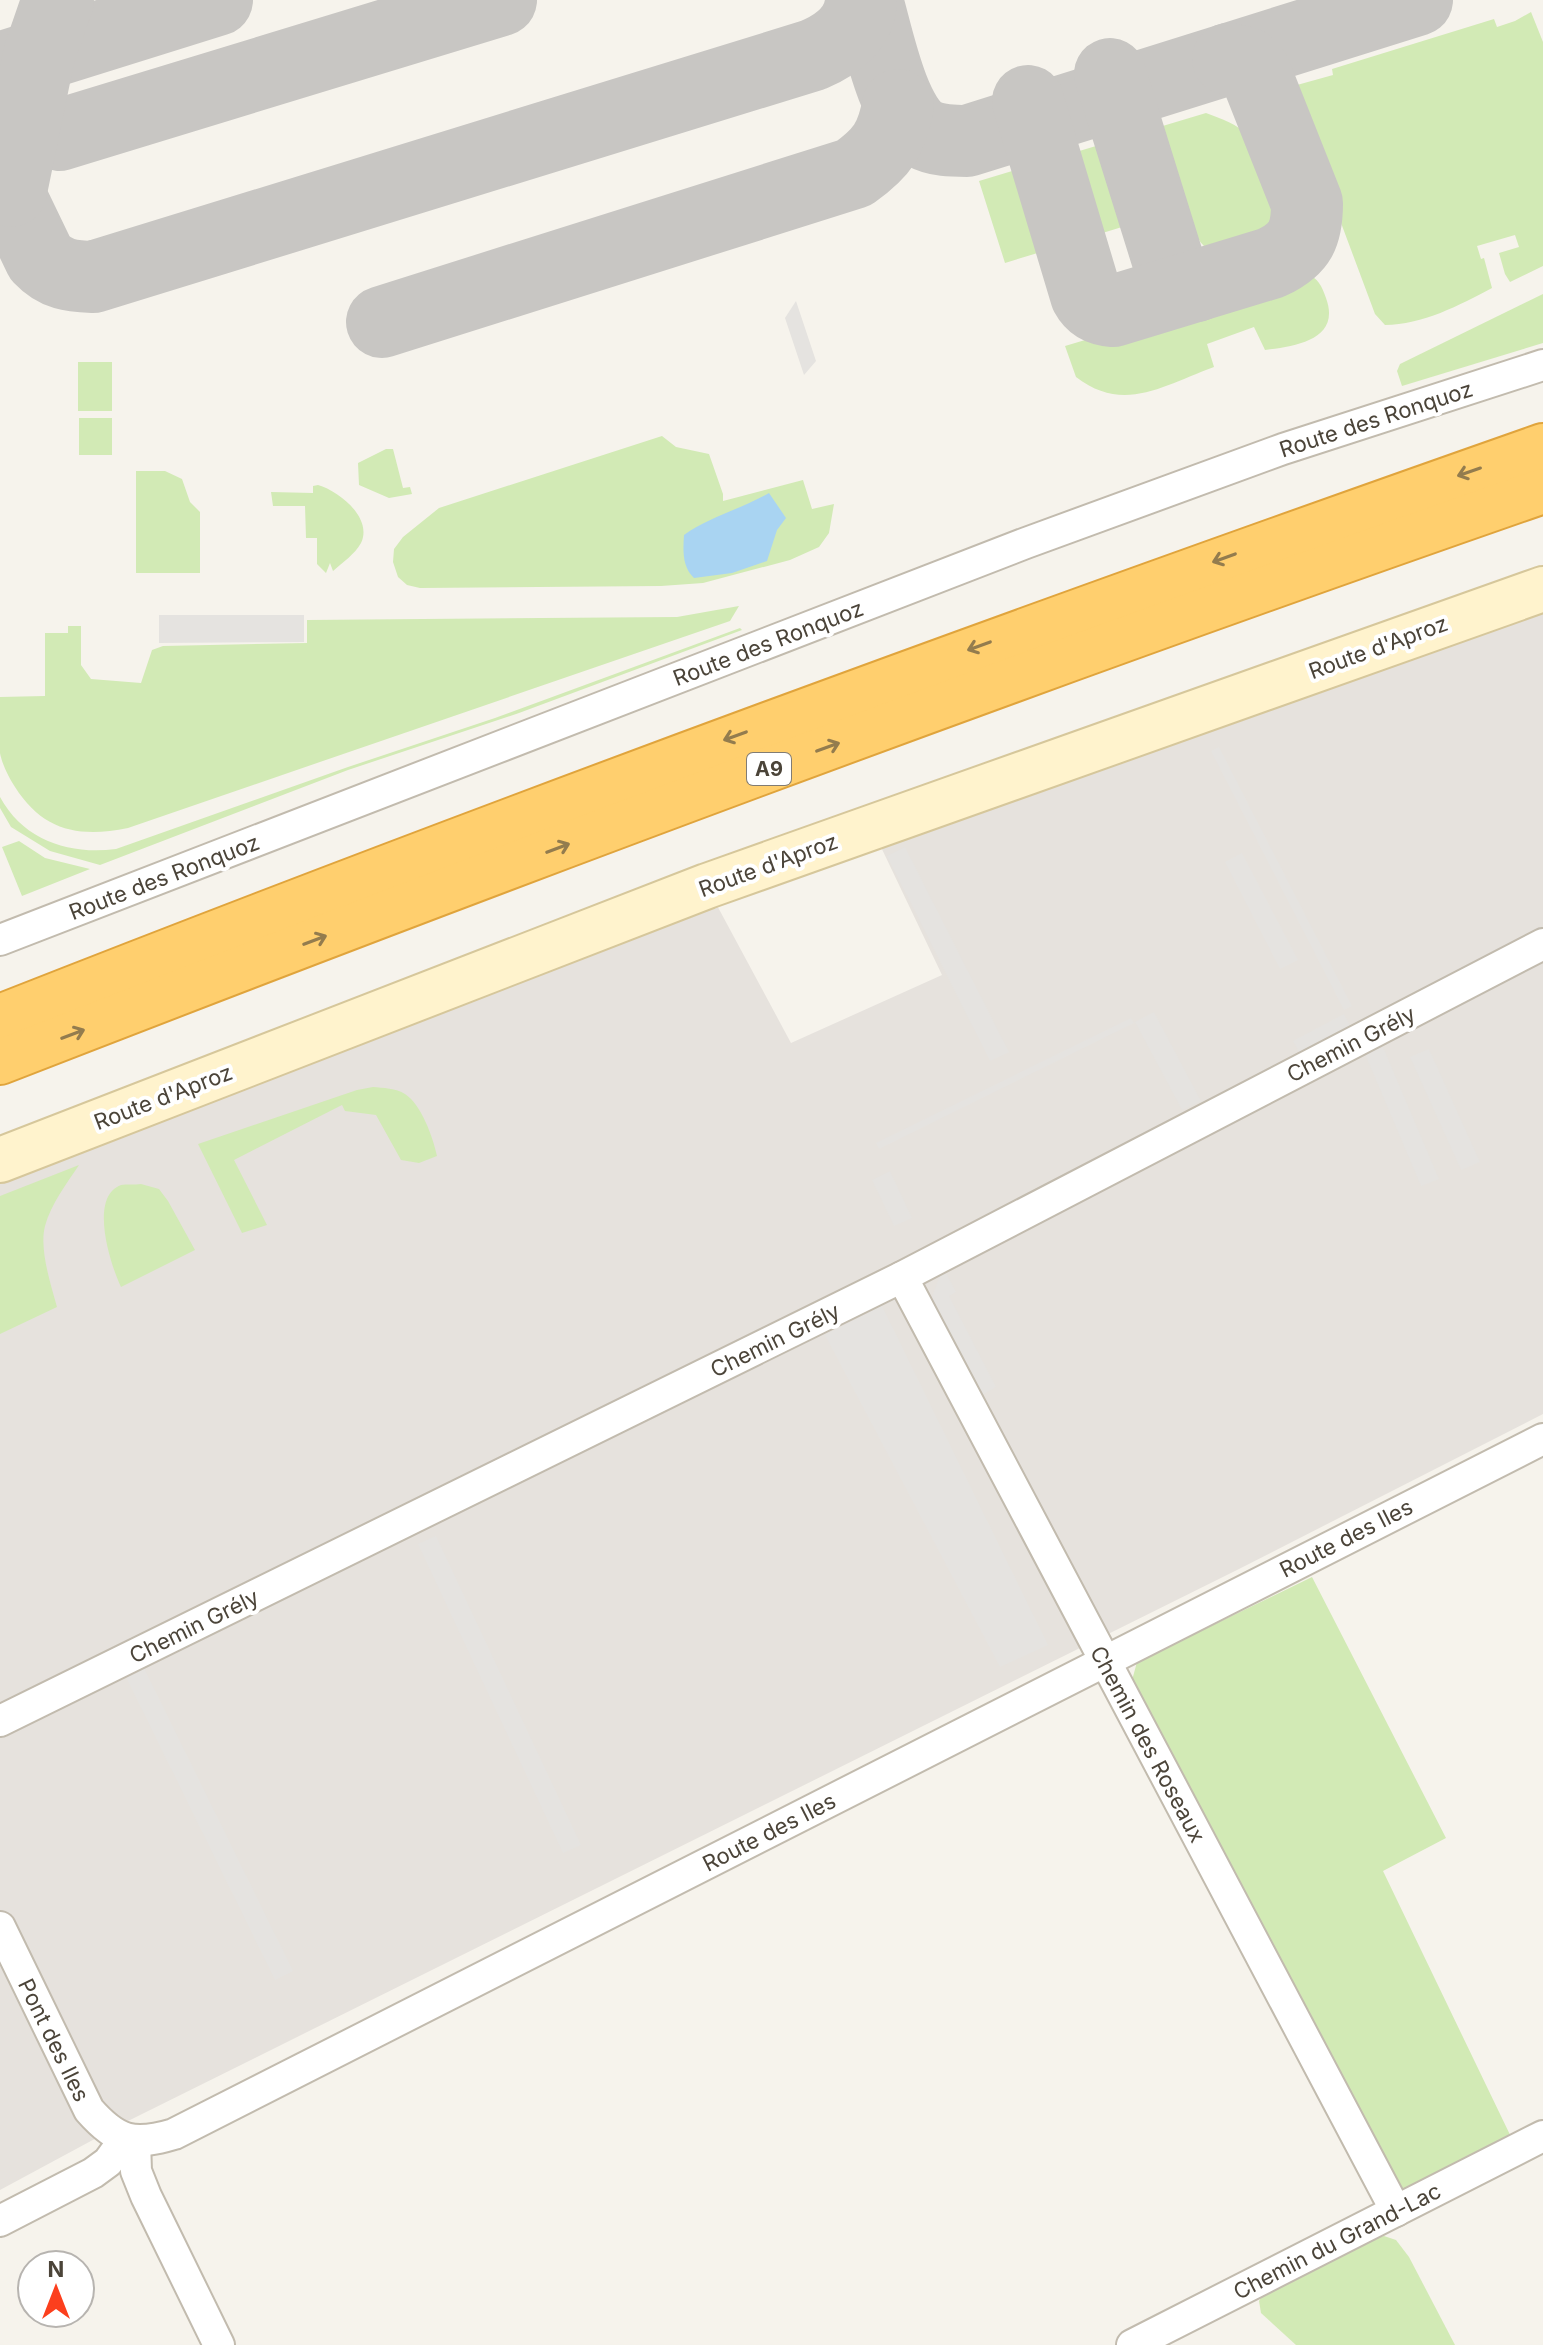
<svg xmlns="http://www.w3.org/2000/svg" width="1543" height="2345" font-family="Inter,sans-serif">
  <rect width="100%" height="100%" fill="#f6f3ec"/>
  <path fill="#e6e2dd" d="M1543,607v807l-306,156 -1109,551 -128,69v-1015l713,-277 78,145 151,-68 -62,-130z"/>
  <g fill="#d2eab5">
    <path d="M1531,12l12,30v224l-33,16 -5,-8 -6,-21 20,-6 -4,-12 -38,11 4,13 3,-1 8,30c-32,17 -70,37 -107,37l-10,-11 -84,-225 6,-4 36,-10 -1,-6 162,-50 3,8 18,-6z"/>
    <path d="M1206,113c16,6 31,11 43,23 12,12 16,29 20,44 13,42 8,61 -37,72 -9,2 -21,2 -28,-6 -10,-9 -12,-27 -17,-39l-182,56 -26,-82z"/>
    <path d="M1306,274c12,3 16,13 20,24 15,41 -29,48 -61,52l-11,-23 -47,17 7,23c-50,18 -90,47 -138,10l-11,-31z"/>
    <path d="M1543,294v49l-141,43 -5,-15 3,-7z"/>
    <rect x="78" y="362" width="34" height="49"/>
    <rect x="79" y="418" width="33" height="37"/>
    <path d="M662,436l14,11 33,7 14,40v7l80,-21 9,29 22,-5 -5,29 -10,14 -29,13 -87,23 -42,3 -241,2 -13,-3 -9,-8 -5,-15 1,-13 9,-12 36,-29z"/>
    <path d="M386,449h7l10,39 7,-1 2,7 -23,4 -30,-13 -1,-22z"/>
    <path d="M136,471h29l17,8 8,23 10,10v61h-64z"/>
    <path d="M318,485c21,6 55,33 43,58 -6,11 -19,20 -28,28l-3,-8 -4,10 -9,-9v-26h-11l-1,-32h-32l-2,-14 42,1v-7z"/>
    <path d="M739,606l-9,15 -602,207c-49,10 -85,3 -113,-41 -6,-9 -13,-23 -15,-34 0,-18 0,-39 0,-56l45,-1v-63h23v-7h13v39l10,14 50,4 11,-33 11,-4 144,-3v-23l370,-3z"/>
    <path d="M740,628l2,2 -223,83 -171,57 -248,95 -50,-14 -39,-24 -11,-19v-11c24,44 70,58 116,52l232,-82 147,-49z"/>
    <path d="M19,841l26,17 45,11 -68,27 -20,-49z"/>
    <path d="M373,1087c10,1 23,1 32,7 16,10 28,43 32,62l-18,7 -18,-3 -25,-45 -31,-4 -3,-6 -108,55 33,65 -25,8 -44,-89 159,-54z"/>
    <path d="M79,1165c-12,18 -28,39 -34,61 -6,23 6,59 12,81l-57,27v-138z"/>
    <path d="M141,1184l18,5 9,12 27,49 -74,37c-10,-21 -33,-90 0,-102 5,-1 14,0 20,-1z"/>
    <path d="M1312,1577l134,261 -63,33 130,270 -100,51 -15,-1 -267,-507 6,-22z"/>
    <path d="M1384,2236l12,4 13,17 46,88h-159l-35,-32 -2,-12 6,-11 102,-50z"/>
  </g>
  <g fill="#e5e3e0">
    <path d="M796,301l20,60 -12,14 -19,-57z"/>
    <path d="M159,615h145v27l-145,1z"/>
    <path d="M1219,747l133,259 -8,4 -133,-259z"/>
    <path d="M905,847l104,205 -19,9 -103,-205z"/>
    <path d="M1242,853l56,107 -18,9 -55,-107z"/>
    <path d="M1154,1012l47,89 -19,9 -47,-88z"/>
    <path d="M1344,1014l9,17 -51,27 -9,-17z"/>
    <path d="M1131,1018l3,5 -255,126 -3,-6z"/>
    <path d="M1383,1047l56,132 -18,7 -56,-132z"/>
    <path d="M1429,1049l51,113 -19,8 -51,-113z"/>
    <path d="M890,1171l22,47 -18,8 -22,-46z"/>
    <path d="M943,1267l13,25 -7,4 47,91 -14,8 -51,-95z"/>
    <path d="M882,1306l166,339 -48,22 -175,-332z"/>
    <path d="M436,1536l145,309 -18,8 -145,-309z"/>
    <path d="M142,1664l151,307 -18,9 -151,-307z"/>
  </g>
  <path fill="#a9d4f2" d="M769,493l17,25 -9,12 -10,31 -35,12 -38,5c-12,-11 -11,-28 -10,-43 25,-18 57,-26 85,-42z"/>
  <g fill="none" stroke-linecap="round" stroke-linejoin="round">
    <g stroke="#c8c6c3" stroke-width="72">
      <path d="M867,0c10,34 26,118 57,134 13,7 28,7 43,7l450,-141"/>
      <path d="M6,66l211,-66"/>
      <path d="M1110,74l61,196 4,9 21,7"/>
      <path d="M1028,101l58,194c6,11 14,15 27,16l158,-48c30,-14 36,-29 36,-60l-52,-131 -9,-9 -18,-4"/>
      <path d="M59,135l442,-135"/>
      <path d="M0,175l40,83c16,17 31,18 53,19l720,-222c24,-10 47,-27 48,-55"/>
      <path d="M11,191l28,-136 19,-55"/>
      <path d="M382,322l472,-149c28,-20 38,-34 44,-68"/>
    </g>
    <g stroke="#c2bbae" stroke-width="34">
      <g id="street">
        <path d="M0,940l1026,-397 257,-94 260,-84"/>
        <path d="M902,1277l494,934"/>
        <path d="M0,1721l902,-444 641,-333"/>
        <path d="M0,1927l89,183c28,32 45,36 85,24l1369,-695"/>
        <path d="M135,2141l1,30 10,25 73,149"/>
        <path d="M0,2221l93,-48 15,-11 16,-22"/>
        <path d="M1132,2345l411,-209"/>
      </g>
    </g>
    <g stroke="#d6c79b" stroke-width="48">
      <path id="secondary" d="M0,1160l707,-274 836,-297"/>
    </g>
    <g stroke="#e0a43c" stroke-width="48">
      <g id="highway">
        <path d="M0,1017c510,-201 1025,-389 1543,-571"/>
        <path d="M0,1062c511,-199 1025,-391 1543,-571"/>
      </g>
    </g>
    <use href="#street" stroke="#fff" stroke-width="30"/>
    <use href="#secondary" stroke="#fff3cd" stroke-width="44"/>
    <use href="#highway" stroke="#ffcf6e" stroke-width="44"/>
  </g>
  <defs><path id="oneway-shaft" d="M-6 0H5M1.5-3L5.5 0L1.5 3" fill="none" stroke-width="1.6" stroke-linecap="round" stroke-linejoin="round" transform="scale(2)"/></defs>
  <g stroke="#937c4e">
    <use href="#oneway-shaft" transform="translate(1469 472) rotate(161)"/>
    <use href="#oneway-shaft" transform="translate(1224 558) rotate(160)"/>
    <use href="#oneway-shaft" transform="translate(979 646) rotate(160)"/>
    <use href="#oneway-shaft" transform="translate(735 736) rotate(160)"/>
    <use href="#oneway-shaft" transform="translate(828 747) rotate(-20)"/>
    <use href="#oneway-shaft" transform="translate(558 848) rotate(-21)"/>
    <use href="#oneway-shaft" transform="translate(315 940) rotate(-21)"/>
    <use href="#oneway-shaft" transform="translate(73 1034) rotate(-21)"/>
  </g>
  <g text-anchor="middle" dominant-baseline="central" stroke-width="8" stroke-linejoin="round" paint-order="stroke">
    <rect fill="#fff" stroke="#817c74" stroke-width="2" x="747" y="753" width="44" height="32" rx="6"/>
    <g font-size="20" font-weight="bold" fill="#4b4439">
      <text x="769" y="769">A9</text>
    </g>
    <g font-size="22" fill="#4b4439" stroke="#fff">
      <text transform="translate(1376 419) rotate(-18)">Route des Ronquoz</text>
      <text transform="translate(768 643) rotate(-21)">Route des Ronquoz</text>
      <text transform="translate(1378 647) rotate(-20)">Route d'Aproz</text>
      <text transform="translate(768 865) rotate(-20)">Route d'Aproz</text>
      <text transform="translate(164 877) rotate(-21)">Route des Ronquoz</text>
      <text transform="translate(1351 1044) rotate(-27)">Chemin Grély</text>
      <text transform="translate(163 1097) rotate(-21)">Route d'Aproz</text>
      <text transform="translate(775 1340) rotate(-26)">Chemin Grély</text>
      <text transform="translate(1346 1538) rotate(-27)">Route des Iles</text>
      <text transform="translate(194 1626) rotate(-26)">Chemin Grély</text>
      <text transform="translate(1148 1744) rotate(62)">Chemin des Roseaux</text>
      <text transform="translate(769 1832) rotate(-27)">Route des Iles</text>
      <text transform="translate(54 2040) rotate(64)">Pont des Iles</text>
      <text transform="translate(1337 2241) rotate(-27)">Chemin du Grand-Lac</text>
    </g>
  </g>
  <g transform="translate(56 2289)"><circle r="38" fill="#ffffff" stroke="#b7b4b0" stroke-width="2"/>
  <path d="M0-6L14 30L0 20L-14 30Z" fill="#fc3f1d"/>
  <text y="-12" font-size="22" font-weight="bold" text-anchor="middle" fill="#4b4439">N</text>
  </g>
</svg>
